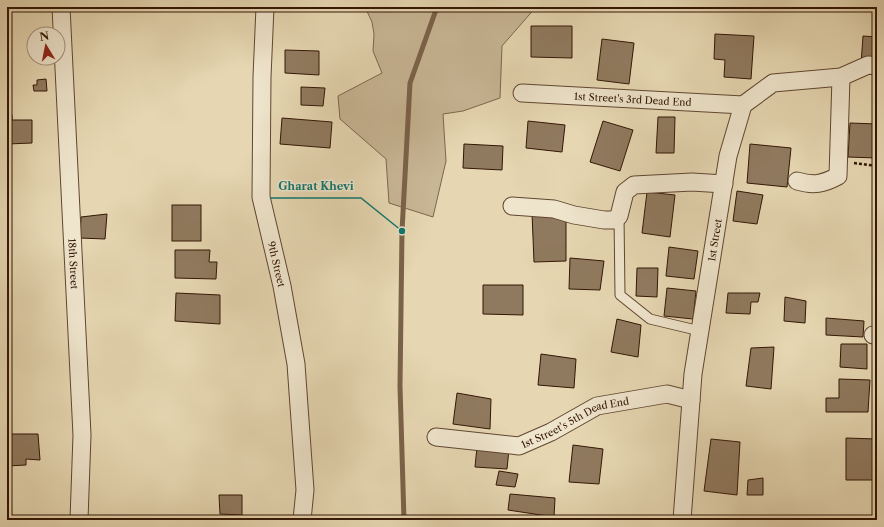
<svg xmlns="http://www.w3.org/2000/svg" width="884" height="527" font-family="'Libre Caslon Text',serif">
  <rect width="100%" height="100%" fill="#e6d7b2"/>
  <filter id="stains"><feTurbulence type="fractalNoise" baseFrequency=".005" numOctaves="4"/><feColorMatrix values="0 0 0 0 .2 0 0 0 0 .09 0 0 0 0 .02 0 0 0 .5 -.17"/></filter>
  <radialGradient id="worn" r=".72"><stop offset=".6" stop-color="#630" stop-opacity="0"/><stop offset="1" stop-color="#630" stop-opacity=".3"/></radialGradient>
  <path fill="#c8b695" stroke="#7e664d" d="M365,7h171l-34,39 -2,52 -37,13 -20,3 3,47 -13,56 -44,-14 -3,-44 -46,-40 -2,-23 44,-23 -9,-22 1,-17 -2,-12z"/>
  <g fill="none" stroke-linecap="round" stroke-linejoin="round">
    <path stroke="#7a6249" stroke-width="5" d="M404,520l-4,-134 2,-155 8,-148 27,-76"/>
  </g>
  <g fill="#907a5f" stroke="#331605">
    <path d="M531,26h41v32l-41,-1z"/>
    <path d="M715,34l39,2 -3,43 -27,-2 1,-17 -11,-1z"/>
    <path d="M863,36l14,1v28l-16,-1z"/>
    <path d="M602,39l32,4 -5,41 -32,-4z"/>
    <path d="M285,50l34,1v24l-34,-2z"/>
    <path d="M46,79l1,12h-13l-1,-6h4v-5z"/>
    <path d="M301,87l24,1 -2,18 -22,-1z"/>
    <path d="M7,115h5v5h20v23l-25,1z"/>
    <path d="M658,117h17l-1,36h-18z"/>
    <path d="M282,118l50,4 -2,26 -50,-4z"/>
    <path d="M528,121l37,4 -3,27 -36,-4z"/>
    <path d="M603,121l30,9 -13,41 -30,-9z"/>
    <path d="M850,123l27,1v34l-29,-1z"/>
    <path d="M464,144l39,2 -1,24 -39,-2z"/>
    <path d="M750,144l41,4 -4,39 -40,-4z"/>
    <path d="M737,191l26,4 -6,29 -24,-3z"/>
    <path d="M647,192l28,3 -5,42 -28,-4z"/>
    <rect x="172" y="205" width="29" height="36"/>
    <path d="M532,213l34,4v44l-32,1z"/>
    <path d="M107,214l-2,25 -25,-1 1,-21z"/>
    <path d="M669,247l29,4 -4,28 -28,-3z"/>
    <path d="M175,250h35l-1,12h8l-1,17 -41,-1z"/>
    <path d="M570,258l34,3 -4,29 -31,-1z"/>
    <path d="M637,268h21l-1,29 -21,-1z"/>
    <path d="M483,285h40v30l-40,-1z"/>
    <path d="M667,288l29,3 -3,28 -29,-3z"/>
    <path d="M176,293l44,2v29l-45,-3z"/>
    <path d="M728,293h32l-2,9h-7l-1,12 -24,-1z"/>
    <path d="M785,297l21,4 -1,22 -21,-2z"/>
    <path d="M826,318l38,3 -1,16 -37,-2z"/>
    <path d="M617,319l24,6 -3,32 -27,-5z"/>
    <path d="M841,344h26v25l-27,-2z"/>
    <path d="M774,347l-3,42 -25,-3 5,-38z"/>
    <path d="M541,354l35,5 -2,29 -36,-3z"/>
    <path d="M839,379l31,1 -2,32h-42v-14h13z"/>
    <path d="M457,393l34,6 -1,30 -37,-5z"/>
    <path d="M7,434h31l2,26 -14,-1v6l-19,1z"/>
    <path d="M846,438l31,1v41h-31z"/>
    <path d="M711,439l29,3 -3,53 -33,-4z"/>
    <path d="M573,445l30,4 -4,35 -30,-2z"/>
    <path d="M477,447l32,2 -2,20 -32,-2z"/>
    <path d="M499,471l19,3 -3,13 -19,-2z"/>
    <path d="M763,478v17h-16l1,-15z"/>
    <path d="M510,494l45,4 -1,19 -46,-7z"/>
    <path d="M219,495h23v20l-22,-1z"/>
    <path d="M195,516l35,4h-36z"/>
  </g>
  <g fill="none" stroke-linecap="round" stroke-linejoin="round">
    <g stroke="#604630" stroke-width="11">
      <path id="lane" d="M619,216l1,79 30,24 50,12"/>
    </g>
    <g stroke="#604630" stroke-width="19">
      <g id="street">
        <path id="s1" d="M61,7l21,428 -3,85"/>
        <path id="s2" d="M265,7l-3,70 -1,120 21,89 14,78 9,126 -3,30"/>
        <path id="s3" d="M522,93l221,12"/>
        <path d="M797,181c17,5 26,3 41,-5l3,-99"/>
        <path d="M512,206l42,3 20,6 30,5h10l5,-4 6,-24 9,-7 58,-3 32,2"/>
        <path d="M873,335h4"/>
        <path id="s4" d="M436,437l83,9 32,-14 46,-26 70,-12 24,6"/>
        <path id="s5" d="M682,520l11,-146 35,-218 15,-51 30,-22 68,-6 27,-12 9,1"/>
      </g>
    </g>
    <path stroke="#331605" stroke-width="2.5" stroke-dasharray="3 2" stroke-linecap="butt" d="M854,163l23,3"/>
    <use href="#lane" stroke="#efe5cd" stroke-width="9"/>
    <use href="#street" stroke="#efe5cd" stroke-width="17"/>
  </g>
  <g text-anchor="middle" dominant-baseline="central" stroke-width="3" stroke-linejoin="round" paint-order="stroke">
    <g font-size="10" fill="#331605" stroke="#efe5cd">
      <text stroke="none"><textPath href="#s3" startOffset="111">1st Street's 3rd Dead End</textPath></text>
      <text stroke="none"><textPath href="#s5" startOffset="282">1st Street</textPath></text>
      <text stroke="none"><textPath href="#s1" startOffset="257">18th Street</textPath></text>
      <text stroke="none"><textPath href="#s2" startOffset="259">9th Street</textPath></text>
      <text stroke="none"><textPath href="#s4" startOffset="145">1st Street's 5th Dead End</textPath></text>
    </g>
  </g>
  <path fill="none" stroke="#0f766e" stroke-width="1.5" d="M402 231L361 198H270"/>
  <circle fill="#0f766e" stroke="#efe5cd" stroke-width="1.5" cx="402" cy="231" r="4"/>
  <g font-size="11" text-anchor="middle" font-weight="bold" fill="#0f766e" stroke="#efe5cd" stroke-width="3" stroke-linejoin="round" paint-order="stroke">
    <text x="316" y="190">Gharat Khevi</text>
  </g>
  <rect width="884" height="527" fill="none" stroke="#e6d7b2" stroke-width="24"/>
  <rect x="8" y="8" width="868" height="511" fill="none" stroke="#331605" stroke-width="2"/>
  <rect x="12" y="12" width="860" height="503" fill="none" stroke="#331605"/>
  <g transform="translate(46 46) rotate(350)"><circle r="19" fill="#efe5cd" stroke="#a4927d"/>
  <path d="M0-3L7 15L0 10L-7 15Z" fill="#8f2418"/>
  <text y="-6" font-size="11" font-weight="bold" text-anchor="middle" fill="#331605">N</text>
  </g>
  <rect width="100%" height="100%" filter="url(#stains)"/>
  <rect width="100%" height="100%" fill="url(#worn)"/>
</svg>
